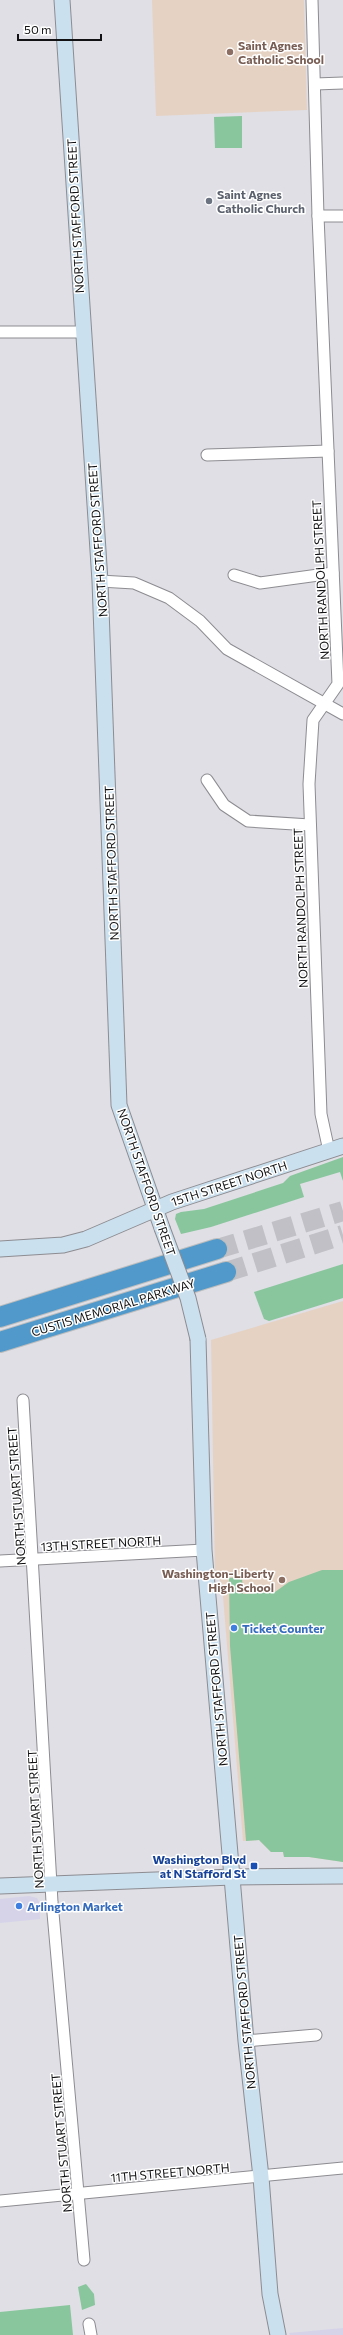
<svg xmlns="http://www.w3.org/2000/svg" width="343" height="2335" font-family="Commissioner,sans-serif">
  <rect width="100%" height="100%" fill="#dfdfe5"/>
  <g fill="#d6d3e9">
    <path d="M29,1896l8,2 2,4 1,17 -40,4v-24z"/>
    <path d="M343,2328v7h-53l-1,-2z"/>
  </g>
  <g fill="#e6d2c3">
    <path d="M152,0h152l3,110 -151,6z"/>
    <path d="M343,1301v561l-34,-5h-25l-1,-5h-12l-12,-12 -16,1 -21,-257 -7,-11 -4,-233z"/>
  </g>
  <g fill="#89c69d">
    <path d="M242,116v32h-27l-1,-31z"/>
    <path d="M343,1157v24l-3,-9 -40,12 4,13 -93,30 -30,7 -6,-15 1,-5 5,-2 23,-3 79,-26 7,-7z"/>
    <path d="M343,1264v34l-74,23 -5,-2 -10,-27z"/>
    <path d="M322,1570h21v292l-34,-5h-25l-1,-5h-12l-12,-12 -13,1 -16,-195 -1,-68 13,-1 1,17 32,-2 14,-10z"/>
    <path d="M86,2284l8,10 1,11 -13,5 -4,-23z"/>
    <path d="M70,2305l3,30h-73v-23z"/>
  </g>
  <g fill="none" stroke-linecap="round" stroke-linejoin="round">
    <g stroke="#c0c0c6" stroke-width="20" stroke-dasharray="20 10" stroke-linecap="butt">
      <path d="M217,1249l126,-38"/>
      <path d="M226,1272l117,-37"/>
    </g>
    <g stroke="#8d8c91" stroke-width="13">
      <g id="street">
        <path d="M312,0l6,216 20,468 -25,36 -4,64 12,330 8,37"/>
        <path d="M315,84l28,-1"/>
        <path d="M318,216h25"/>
        <path d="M0,332h82"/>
        <path d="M207,455l121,-4"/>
        <path d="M234,575l26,8 73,-10"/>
        <path d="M100,581l34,2 35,15 31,23 27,28 116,65"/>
        <path d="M207,780l17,25 24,16 62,4"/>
        <path d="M23,1400l29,502 32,358"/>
        <path d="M0,1561l204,-11"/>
        <path d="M246,2041l70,-6"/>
        <path d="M0,2201l343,-33"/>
        <path d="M89,2324l2,11"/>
      </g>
    </g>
    <g stroke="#8d8c91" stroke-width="17">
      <g id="secondary">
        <path d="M62,0l38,581 19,524 43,123"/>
        <path d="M0,1249l63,-4 23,-6 86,-37 171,-56"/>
        <path d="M198,1339l6,211 42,491 15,136 9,117 8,41"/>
        <path d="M0,1886l233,-9 110,-1"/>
      </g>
    </g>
    <g stroke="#bdbdbd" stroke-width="22">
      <g id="highway">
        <path d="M0,1317l217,-68"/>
        <path d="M0,1342l226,-70"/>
      </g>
    </g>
    <use href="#street" stroke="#fff" stroke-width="11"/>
    <use href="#secondary" stroke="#cae0ef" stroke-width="15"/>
    <use href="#highway" stroke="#5099ca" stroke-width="20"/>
    <g stroke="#8d8c91" stroke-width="17" stroke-linecap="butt">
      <path id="secondary-bridge" d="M162,1228l26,70 10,41"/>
    </g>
    <use href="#secondary-bridge" stroke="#cae0ef" stroke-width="15"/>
  </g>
  <g fill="#8d6e63" stroke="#fff" stroke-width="1.5">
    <circle cx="230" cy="52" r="4"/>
    <circle cx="282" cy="1580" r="4"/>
  </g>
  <circle fill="#6b7280" stroke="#fff" stroke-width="1.5" cx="209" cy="201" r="4"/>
  <g fill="#3f7fe0" stroke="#fff" stroke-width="1.5">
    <circle cx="234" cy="1628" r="4"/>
    <circle cx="19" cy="1906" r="4"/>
  </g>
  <rect fill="#1a4fb4" stroke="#fff" stroke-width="1.5" x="250" y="1862" width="8" height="8" rx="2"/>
  <g text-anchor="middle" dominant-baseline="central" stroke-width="3" stroke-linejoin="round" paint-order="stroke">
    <g font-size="12" font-weight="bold" fill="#785e54" stroke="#fff" text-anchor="start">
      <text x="238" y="45">Saint Agnes<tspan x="238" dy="14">Catholic School</tspan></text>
      <text x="274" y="1573" text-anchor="end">Washington-Liberty<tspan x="274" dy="14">High School</tspan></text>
    </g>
    <g font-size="12" font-weight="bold" fill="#5b616d" stroke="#fff" text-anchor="start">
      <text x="217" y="194">Saint Agnes<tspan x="217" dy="14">Catholic Church</tspan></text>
    </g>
    <g font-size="12" fill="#121214" stroke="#fff">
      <text transform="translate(75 216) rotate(-93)">NORTH STAFFORD STREET</text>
      <text transform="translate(97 540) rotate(-94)">NORTH STAFFORD STREET</text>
      <text transform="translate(320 580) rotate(-93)">NORTH RANDOLPH STREET</text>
      <text transform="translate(111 863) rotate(-92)">NORTH STAFFORD STREET</text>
      <text transform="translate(300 908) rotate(-92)">NORTH RANDOLPH STREET</text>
      <text transform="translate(147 1182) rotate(71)">NORTH STAFFORD STREET</text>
      <text transform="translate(229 1183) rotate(-18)">15TH STREET NORTH</text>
      <text transform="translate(113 1307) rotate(-17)">CUSTIS MEMORIAL PARKWAY</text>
      <text transform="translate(16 1496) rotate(-94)">NORTH STUART STREET</text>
      <text transform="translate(101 1543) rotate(-3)">13TH STREET NORTH</text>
      <text transform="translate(216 1689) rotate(-95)">NORTH STAFFORD STREET</text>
      <text transform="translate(35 1819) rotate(-93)">NORTH STUART STREET</text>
      <text transform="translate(244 2012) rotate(-95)">NORTH STAFFORD STREET</text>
      <text transform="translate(61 2143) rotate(-95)">NORTH STUART STREET</text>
      <text transform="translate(170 2172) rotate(-5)">11TH STREET NORTH</text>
    </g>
    <g font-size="12" font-weight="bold" fill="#366cbe" stroke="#fff" text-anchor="start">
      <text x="242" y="1628">Ticket Counter</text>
      <text x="27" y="1906">Arlington Market</text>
    </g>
    <g font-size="12" font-weight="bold" fill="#164399" stroke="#fff" text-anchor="end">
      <text x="246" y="1859">Washington Blvd<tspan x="246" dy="14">at N Stafford St</tspan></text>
    </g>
  </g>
  <path d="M18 34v6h83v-6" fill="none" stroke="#121214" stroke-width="2"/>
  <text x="24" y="34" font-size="12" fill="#121214" stroke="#ffffff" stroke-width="3" paint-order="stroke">50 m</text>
</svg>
